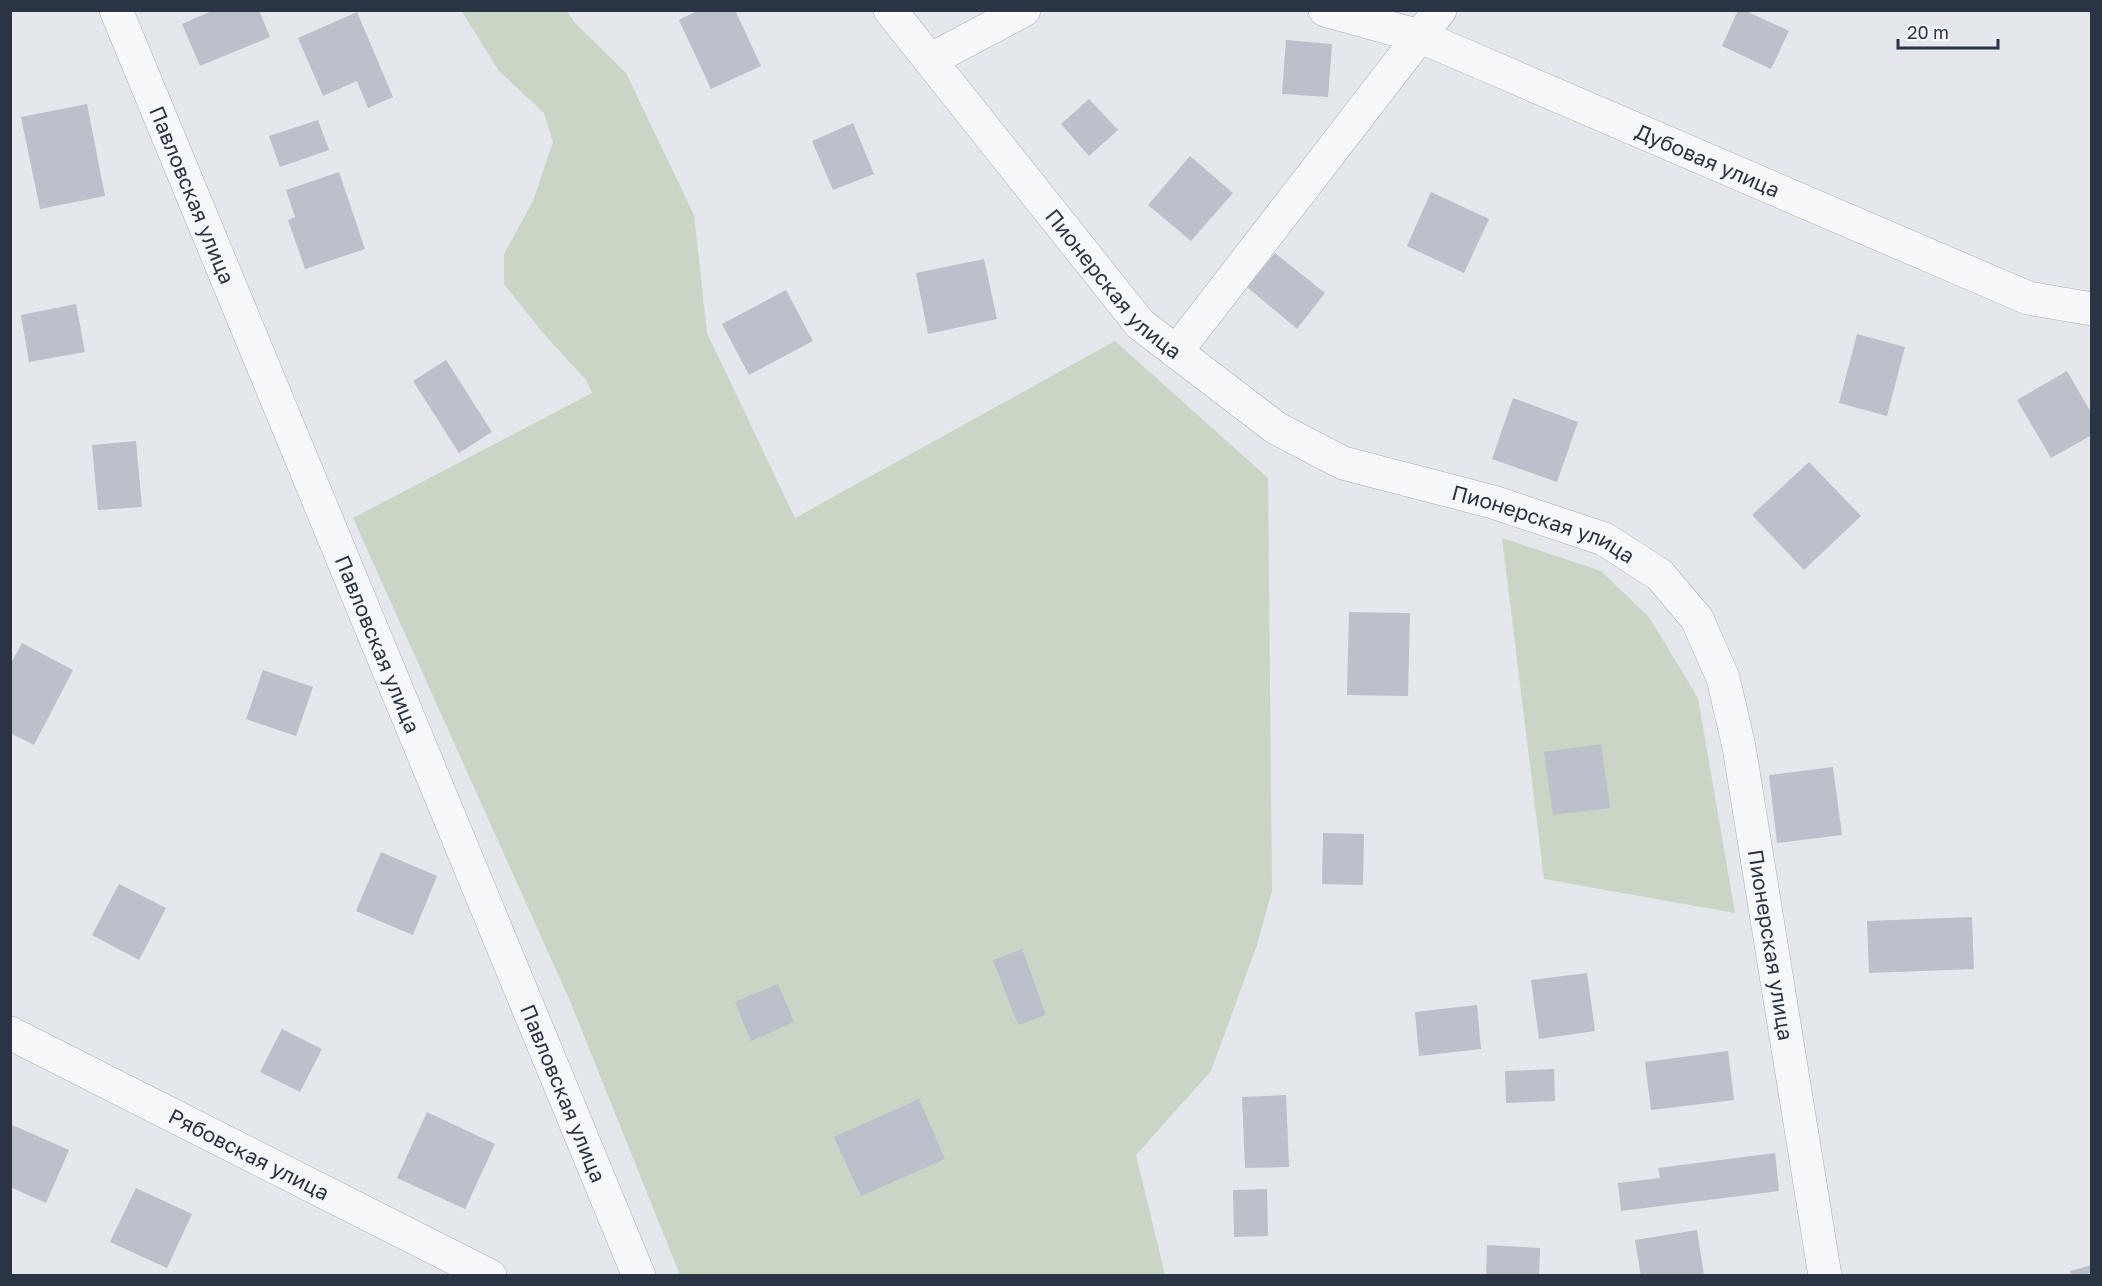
<svg xmlns="http://www.w3.org/2000/svg" width="2102" height="1286" font-family="'Golos Text',sans-serif">
  <rect width="100%" height="100%" fill="#e4e7ec"/>
  <g fill="#c9d6c5">
    <path d="M461,10l106,1 7,11 52,51 68,142 13,118 88,185 320,-177 153,137 4,413 -15,54 -46,126 -75,84 29,120h-485l-110,-274 -217,-483 239,-125 -6,-13 -43,-47 -39,-49v-30l29,-53 20,-59 -9,-29 -45,-42z"/>
    <path d="M1502,538l99,33 48,46 49,81 37,215 -191,-34z"/>
  </g>
  <g fill="#bbc0ca">
    <path d="M214,10h45l11,27 -70,29 -18,-42z"/>
    <path d="M699,10h36l26,56 -50,23 -32,-69z"/>
    <path d="M1738,10h6l45,21 -18,38 -49,-23z"/>
    <path d="M357,12l36,85 -25,11 -11,-27 -34,15 -25,-58z"/>
    <path d="M1286,40l46,4 -4,53 -46,-3z"/>
    <path d="M1089,99l29,31 -29,26 -28,-32z"/>
    <path d="M87,104l18,92 -65,13 -19,-92z"/>
    <path d="M318,120l11,30 -49,17 -11,-31z"/>
    <path d="M853,123l21,51 -41,16 -21,-49z"/>
    <path d="M1190,156l43,37 -42,48 -43,-36z"/>
    <path d="M339,172l26,77 -60,20 -17,-49 7,-3 -9,-27z"/>
    <path d="M1431,192l58,27 -25,54 -57,-27z"/>
    <path d="M1275,253l50,40 -28,36 -50,-42z"/>
    <path d="M984,259l13,60 -69,15 -12,-61z"/>
    <path d="M786,290l27,51 -64,34 -27,-51z"/>
    <path d="M76,304l9,48 -56,10 -8,-47z"/>
    <path d="M1857,334l48,13 -18,69 -48,-13z"/>
    <path d="M446,360l46,72 -33,21 -46,-72z"/>
    <path d="M2067,371l25,43v21l-41,23 -34,-58z"/>
    <path d="M1513,398l65,24 -21,60 -65,-23z"/>
    <path d="M136,441l6,66 -44,3 -6,-65z"/>
    <path d="M1809,462l52,54 -57,54 -52,-55z"/>
    <path d="M1349,612l61,1 -2,83 -61,-1z"/>
    <path d="M22,643l51,27 -39,75 -24,-12v-68z"/>
    <path d="M263,670l50,17 -17,49 -50,-17z"/>
    <path d="M1601,744l9,64 -57,7 -9,-63z"/>
    <path d="M1833,767l9,68 -65,8 -8,-68z"/>
    <path d="M1323,833l41,1 -1,51 -41,-1z"/>
    <path d="M381,852l56,24 -24,59 -57,-24z"/>
    <path d="M119,884l47,24 -27,52 -47,-25z"/>
    <path d="M1972,917l2,52 -105,4 -2,-52z"/>
    <path d="M1022,949l24,66 -28,10 -25,-65z"/>
    <path d="M1587,973l8,58 -56,8 -8,-59z"/>
    <path d="M778,984l16,38 -43,19 -16,-39z"/>
    <path d="M1477,1005l4,44 -62,7 -4,-44z"/>
    <path d="M282,1029l40,20 -22,43 -40,-20z"/>
    <path d="M1728,1051l6,49 -83,10 -6,-48z"/>
    <path d="M1554,1069l1,32 -49,2 -1,-32z"/>
    <path d="M1286,1095l3,72 -44,1 -3,-71z"/>
    <path d="M919,1099l26,60 -84,37 -27,-59z"/>
    <path d="M427,1112l68,32 -30,65 -68,-31z"/>
    <path d="M10,1124l59,26 -23,53 -36,-16z"/>
    <path d="M1775,1153l4,38 -158,20 -3,-28 42,-5 -2,-10z"/>
    <path d="M136,1188l56,26 -25,54 -57,-26z"/>
    <path d="M1267,1189l1,47 -34,1 -1,-47z"/>
    <path d="M1697,1230l7,45 -63,1 -6,-36z"/>
    <path d="M1487,1245l53,3 -1,28h-53z"/>
    <path d="M2092,1265v11h-21l-1,-5z"/>
  </g>
  <g fill="none" stroke-linecap="round" stroke-linejoin="round">
    <g stroke="#a9aeb7" stroke-width="34">
      <g id="minor">
        <path id="s1" d="M116,10l523,1266"/>
        <path id="s2" d="M890,10l250,314 136,104 67,35 150,39 111,37 56,36 37,44 26,59 16,69 86,529"/>
        <path id="s3" d="M1325,10l94,26 609,262 64,11"/>
        <path d="M930,60l94,-50"/>
        <path d="M1176,352l264,-342"/>
        <path id="s4" d="M10,1033l480,243"/>
      </g>
    </g>
    <use href="#minor" stroke="#f7f8fa" stroke-width="33"/>
  </g>
  <g text-anchor="middle" dominant-baseline="central" stroke-width="6" stroke-linejoin="round" paint-order="stroke">
    <g font-size="21" fill="#2b3445" stroke="#f4f6f9">
      <text stroke="none"><textPath href="#s3" startOffset="412">Дубовая улица</textPath></text>
      <text stroke="none"><textPath href="#s1" startOffset="200">Павловская улица</textPath></text>
      <text stroke="none"><textPath href="#s2" startOffset="354">Пионерская улица</textPath></text>
      <text stroke="none"><textPath href="#s2" startOffset="858">Пионерская улица</textPath></text>
      <text stroke="none"><textPath href="#s1" startOffset="686">Павловская улица</textPath></text>
      <text stroke="none"><textPath href="#s2" startOffset="1380">Пионерская улица</textPath></text>
      <text stroke="none"><textPath href="#s1" startOffset="1172">Павловская улица</textPath></text>
      <text stroke="none"><textPath href="#s4" startOffset="268">Рябовская улица</textPath></text>
    </g>
  </g>
  <rect width="2102" height="1286" fill="none" stroke="#2b3445" stroke-width="24"/>
  <path d="M1898 39v9h100v-9" fill="none" stroke="#2b3445" stroke-width="3"/>
  <text x="1907" y="39" font-size="18" fill="#2b3445" stroke="#f4f6f9" stroke-width="4.5" paint-order="stroke">20 m</text>
</svg>
